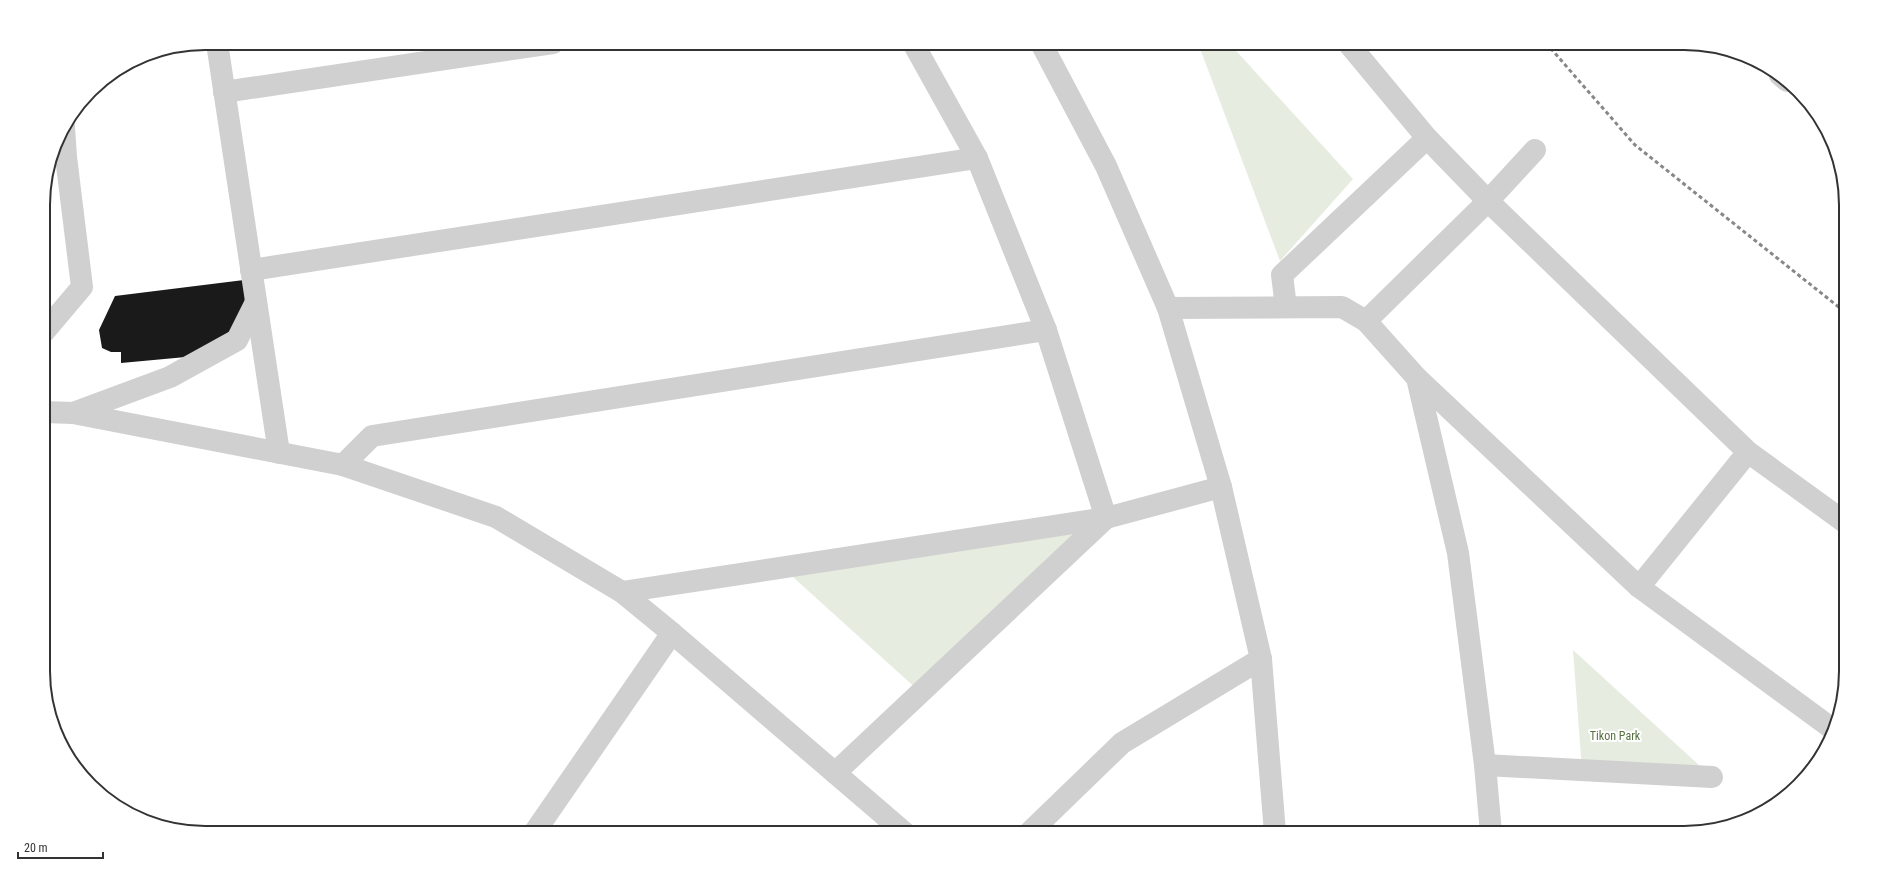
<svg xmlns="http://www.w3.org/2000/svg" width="1889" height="876" font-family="'Roboto Condensed',sans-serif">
  <rect width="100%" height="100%" fill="#fff"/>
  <g fill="#e6ecdf">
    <path d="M1198,43h31l124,136 -73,82z"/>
    <path d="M1106,518l-186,174 -137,-124z"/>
    <path d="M1573,650l139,127 -130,-7z"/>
  </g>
  <path fill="#1a1a1a" d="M244,280l2,25 -18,29 -42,23 -65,6v-11h-10l-9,-4 -3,-18 16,-34z"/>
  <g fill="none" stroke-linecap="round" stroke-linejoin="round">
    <g stroke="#d0d0d0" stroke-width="22">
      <path d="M217,43l62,410"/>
      <path d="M1041,43l65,123 62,142 53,179 40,172 14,174"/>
      <path d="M1348,43l79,95 61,63 260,251 98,71"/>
      <path d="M1780,75l7,6"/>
      <path d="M224,92l329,-49"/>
      <path d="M251,270l726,-112"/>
      <path d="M1286,307l-4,-32 145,-137"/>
      <path d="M1168,308l174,-1 24,14 51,57 41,175 27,212 6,68"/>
      <path d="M1366,321l122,-120 47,-51"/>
      <path d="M44,332l38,-45 -16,-130 -2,-30"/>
      <path d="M1417,378l222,209 195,143"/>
      <path d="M44,412l29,1 270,52 153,52 126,75 50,41 233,200"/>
      <path d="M73,413l97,-36 67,-37 19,-38"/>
      <path d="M343,465l29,-29 674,-106"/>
      <path d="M1639,587l109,-135"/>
      <path d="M622,592l484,-74 115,-31"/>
      <path d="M1485,765l227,12"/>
      <path d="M835,773l271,-255 -60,-188 -69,-172 -64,-115"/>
      <path d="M534,833l138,-200"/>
      <path d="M1029,833l93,-90 139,-84"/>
    </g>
    <path stroke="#888" stroke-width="3" stroke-dasharray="4 3" stroke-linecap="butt" d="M1546,43l89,102 210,167"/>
  </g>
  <g text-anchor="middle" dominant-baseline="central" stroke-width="4" stroke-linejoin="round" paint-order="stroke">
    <g font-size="12" fill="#56703f" stroke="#fff">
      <text x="1615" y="736">Tikon Park</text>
    </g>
  </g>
  <path d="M0 0H1889V876H0ZM205 50H1684A155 155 0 0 1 1839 205V671A155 155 0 0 1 1684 826H205A155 155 0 0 1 50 671V205A155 155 0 0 1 205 50Z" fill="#fff" fill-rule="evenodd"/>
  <path fill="none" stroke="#333" stroke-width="2" d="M205 50H1684A155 155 0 0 1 1839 205V671A155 155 0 0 1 1684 826H205A155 155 0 0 1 50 671V205A155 155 0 0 1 205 50Z"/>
  <path d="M18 852v6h85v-6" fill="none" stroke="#333333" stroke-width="2"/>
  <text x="24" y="852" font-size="12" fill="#333333" stroke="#ffffff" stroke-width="3" paint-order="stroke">20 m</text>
</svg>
